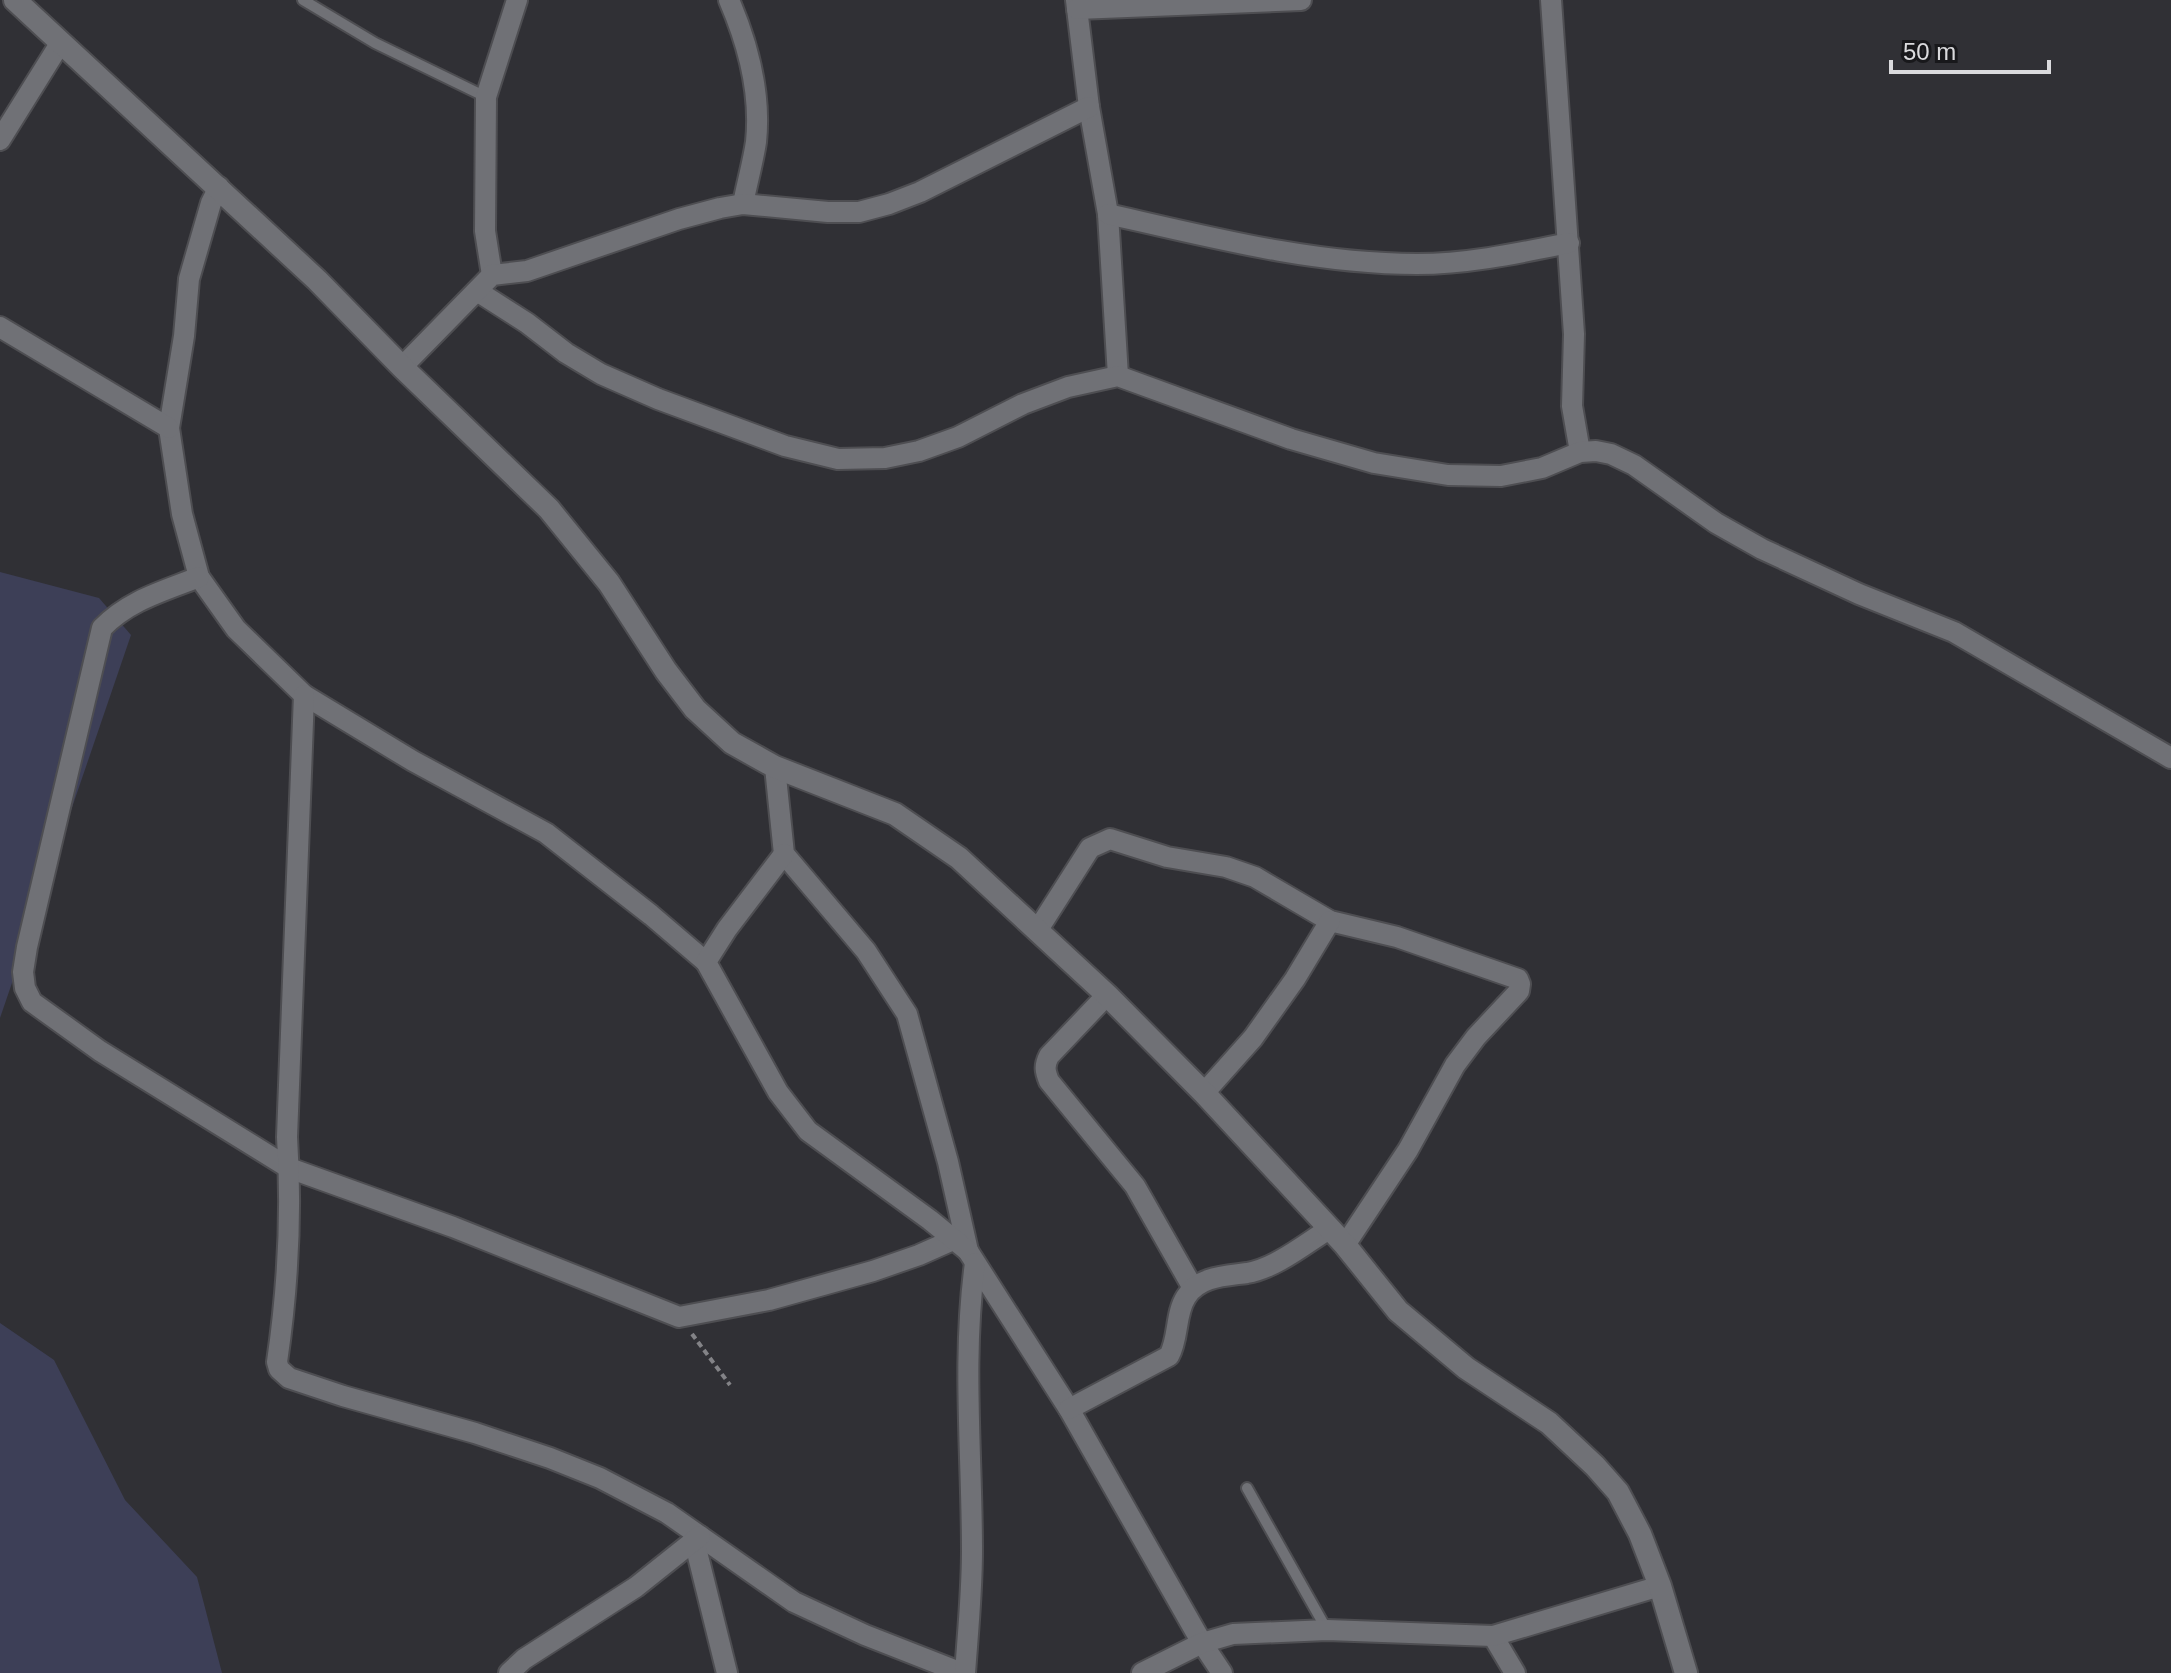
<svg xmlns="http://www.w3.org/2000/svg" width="2171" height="1673" font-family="Arial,sans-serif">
  <rect width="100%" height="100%" fill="#303035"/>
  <g fill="#3d3f57">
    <path d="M0,572l99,26 32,37 -131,383z"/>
    <path d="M0,1323l54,37 71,140 72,77 25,96h-222z"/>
  </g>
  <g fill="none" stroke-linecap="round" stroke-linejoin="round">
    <g stroke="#4e4e52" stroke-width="14">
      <g id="service">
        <path d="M303,0l72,43 111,54"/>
        <path d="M1247,1488l80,142"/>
      </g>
    </g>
    <g stroke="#4e4e52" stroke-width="24">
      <g id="minor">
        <path d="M729,0c19,44 32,94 27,142 -3,20 -9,41 -13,62"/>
        <path d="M1076,0l13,107 19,107 10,162"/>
        <path d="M1551,0l23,334 -2,72 8,46"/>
        <path d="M1077,9l224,-9"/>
        <path d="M0,140l61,-98"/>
        <path d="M219,187l-8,16 -22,76 -5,57 -15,92 13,86 17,63 37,52 68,66 109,66 133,72 105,82 55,47"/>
        <path d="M1108,214c101,23 205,50 309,50 51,0 102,-11 152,-21"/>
        <path d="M492,275l-7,-44 1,-134 31,-97"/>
        <path d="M477,291l50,32 39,30 35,21 57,25 127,47 53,13 47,-1 34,-7 39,-14 65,-33 45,-17 50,-11 173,63 83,24 74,12 53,1 41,-8 38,-16 16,-1 15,3 23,11 82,58 46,26 97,45 95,38 217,126"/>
        <path d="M0,327l169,101"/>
        <path d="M402,367l90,-92 35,-4 152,-52 41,-11 23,-4 85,8h31l30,-8 31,-12 169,-85"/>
        <path d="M199,577c-35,14 -70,23 -97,51l-75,319 -4,25 2,16 7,14 68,49 189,117 164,59 226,90 90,-17 104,-29 46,-16 36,-16"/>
        <path d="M304,695l-17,442c5,76 1,150 -10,225l2,7 10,9 54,18 132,37 75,25 50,20 67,35 127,89 71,33 97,38"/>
        <path d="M775,767l9,87 82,97 41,63 41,148 20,89"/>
        <path d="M784,854l-57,75 -21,33 72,130 30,39 122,89 38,31 101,158 133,234 20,30"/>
        <path d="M1037,931l53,-83 20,-9 57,18 59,10 29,10 75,44 67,16 121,42 2,5 -1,7 -43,46 -21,28 -47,85 -63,95"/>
        <path d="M1107,995l-58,61c-5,10 -4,15 0,25l86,105 58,102"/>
        <path d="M1204,1093l49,-55 42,-59 35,-58"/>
        <path d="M1069,1409l100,-53c10,-18 6,-42 17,-59 13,-21 40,-21 61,-24 29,-5 58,-29 82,-44"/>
        <path d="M694,1540l33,133"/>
        <path d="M1493,1636l22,37"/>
        <path d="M509,1673l15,-14 112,-72 64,-51"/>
        <path d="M965,1673c3,-41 7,-82 7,-122 0,-97 -10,-192 3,-288"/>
        <path d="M1142,1673l60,-30 31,-9 94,-4 166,6 167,-50"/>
      </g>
    </g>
    <g stroke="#4e4e52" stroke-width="26">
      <path id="tertiary" d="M15,0l302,280 85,87 147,142 60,74 57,88 29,38 37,34 43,24 120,47 64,44 148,137 97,98 141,152 53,66 68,57 83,55 46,43 23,26 22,42 20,52 26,87"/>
    </g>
    <path stroke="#838387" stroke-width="4" stroke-dasharray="6 4" stroke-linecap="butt" d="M692,1334l38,51"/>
    <use href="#service" stroke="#707176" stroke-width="10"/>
    <use href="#minor" stroke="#707176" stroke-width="20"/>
    <use href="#tertiary" stroke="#707176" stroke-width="22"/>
  </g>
  <path d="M1891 60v12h158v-12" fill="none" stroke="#dadadd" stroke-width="4"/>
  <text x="1903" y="60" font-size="24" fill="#dadadd" stroke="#18181b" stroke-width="6" paint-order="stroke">50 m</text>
</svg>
